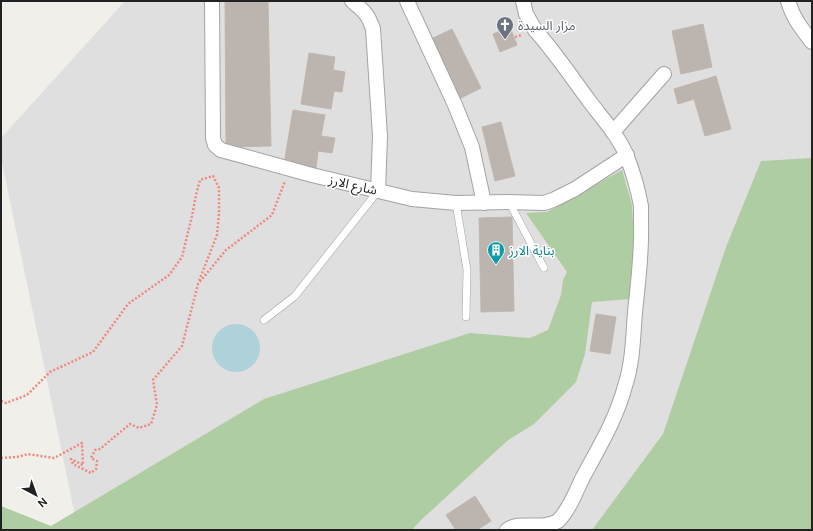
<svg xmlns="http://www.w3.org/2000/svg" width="813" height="531" font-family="'DM Sans','Noto Sans Arabic',sans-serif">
  <rect width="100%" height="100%" fill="#f1efea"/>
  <path fill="#e0dfdf" d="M125,1h687v529h-734l-77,-372v-20z"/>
  <g fill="#afcda2">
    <path d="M812,158v372h-220l71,-96 63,-187 35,-86z"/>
    <path d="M622,170l10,35 2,37 -5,57 -37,3 -7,52 -9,28 -42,42 -27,17 -88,81 -7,8h-411v-24l50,20 213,-127 206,-66 60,5 18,-8 13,-35 2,-15 4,-8 -41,-59 21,-1z"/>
  </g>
  <circle fill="#aed1da" cx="236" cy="348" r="24"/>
  <g fill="#bbb4af" stroke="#c2b6ad">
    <path d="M225,1h43l3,145 -45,1z"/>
    <path d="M703,24l9,43 -31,7 -9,-43z"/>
    <path d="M510,27l7,18 -17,7 -7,-18z"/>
    <path d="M452,29l29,59 -24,12 -28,-60z"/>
    <path d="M309,53l26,4 -2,13 12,2 -3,20 -8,-1 -3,18 -30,-5z"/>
    <path d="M716,76l15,53 -26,7 -11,-37 -16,5 -4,-15z"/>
    <path d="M293,110l32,5 -4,21 14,2 -3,15 -14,-2 -2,18 -32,-5z"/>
    <path d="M501,122l14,54 -20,5 -13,-54z"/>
    <path d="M512,217l2,94 -33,1 -2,-94z"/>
    <path d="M596,314l20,3 -6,37 -20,-3z"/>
    <path d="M475,496l16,25 -14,9h-21l-10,-15z"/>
  </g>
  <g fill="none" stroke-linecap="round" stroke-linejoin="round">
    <g stroke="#a3a3a3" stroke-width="8">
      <g id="service">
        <path d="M509,202l35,66"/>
        <path d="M456,203l11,67 -1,47"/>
        <path d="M264,320l31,-24 83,-105"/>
      </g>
    </g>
    <g stroke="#a3a3a3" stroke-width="16">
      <g id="minor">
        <path d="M212,1l1,137 2,7 6,5 91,25 100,24 44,4 52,-1 36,1 9,-3 22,-11 52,-34"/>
        <path d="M352,1c12,10 16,13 21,28l7,107 -2,55"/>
        <path d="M407,1l48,104 17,42 12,56"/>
        <path d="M788,1c5,17 13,27 24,41"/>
        <path d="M613,132l51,-58"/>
        <path d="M507,530c13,-10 34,1 51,-9 12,-12 18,-30 25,-44 16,-30 33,-57 42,-91 8,-24 8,-49 10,-74 3,-29 7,-59 6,-88 0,-6 0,-12 0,-18 -3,-16 -8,-34 -14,-49 -7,-19 -25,-39 -37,-55 -18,-24 -35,-50 -55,-72l-9,-16 -3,-13"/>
      </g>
    </g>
    <g stroke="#ee897e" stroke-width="2.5" stroke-dasharray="2 2" stroke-linecap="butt">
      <path d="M515,37l7,-2"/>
      <path d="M1,401l5,2 21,-8 23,-23 43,-20 35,-48 41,-29 13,-18 10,-41 4,-21 4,-15 13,-4 6,12v25l-2,22 -18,46"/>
      <path d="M1,458l16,-1 11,-3 26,4 28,-15 1,22 -12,-6 2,5 18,9 5,-4 1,-8 -6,-3 4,-8 5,-1 30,-25 9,4 12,-4 6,-19 -4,-25 29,-34 16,-62 28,-34 46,-35 13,-34"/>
    </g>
    <use href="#service" stroke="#fff" stroke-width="7"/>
    <use href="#minor" stroke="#fff" stroke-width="14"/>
  </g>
  <defs>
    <g id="church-pin" transform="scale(0.9)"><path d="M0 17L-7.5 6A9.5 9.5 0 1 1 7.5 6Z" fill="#6b7280" stroke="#fff"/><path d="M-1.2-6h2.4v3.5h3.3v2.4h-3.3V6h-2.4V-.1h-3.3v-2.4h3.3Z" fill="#fff"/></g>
    <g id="building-pin" transform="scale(0.9)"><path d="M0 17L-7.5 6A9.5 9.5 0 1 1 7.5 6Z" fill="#0f9aa8" stroke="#fff"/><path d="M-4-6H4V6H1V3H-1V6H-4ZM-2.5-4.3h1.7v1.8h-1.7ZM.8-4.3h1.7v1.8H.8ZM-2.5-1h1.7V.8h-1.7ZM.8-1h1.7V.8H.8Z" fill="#fff"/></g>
  </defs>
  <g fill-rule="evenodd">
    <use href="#church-pin" x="505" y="25"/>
    <use href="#building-pin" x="496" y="250"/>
  </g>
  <g text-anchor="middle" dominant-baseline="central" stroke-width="3" stroke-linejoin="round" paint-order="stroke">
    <g font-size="13" fill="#5b616d" stroke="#fff" text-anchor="start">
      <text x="518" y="25">مزار السيدة</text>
    </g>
    <g font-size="13" fill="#222" stroke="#fff">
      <text transform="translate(353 185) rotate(13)">شارع الارز</text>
    </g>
    <g font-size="13" fill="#0d838f" stroke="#fff" text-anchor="start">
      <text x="509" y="250">بناية الارز</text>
    </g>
  </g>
  <rect width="813" height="531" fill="none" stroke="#222222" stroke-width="4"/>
  <g transform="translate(36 495) rotate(139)" stroke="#ffffff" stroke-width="3" paint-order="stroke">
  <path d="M0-3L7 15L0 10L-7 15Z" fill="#222222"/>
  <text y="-6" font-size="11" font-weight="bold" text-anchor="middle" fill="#222222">N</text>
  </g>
</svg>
